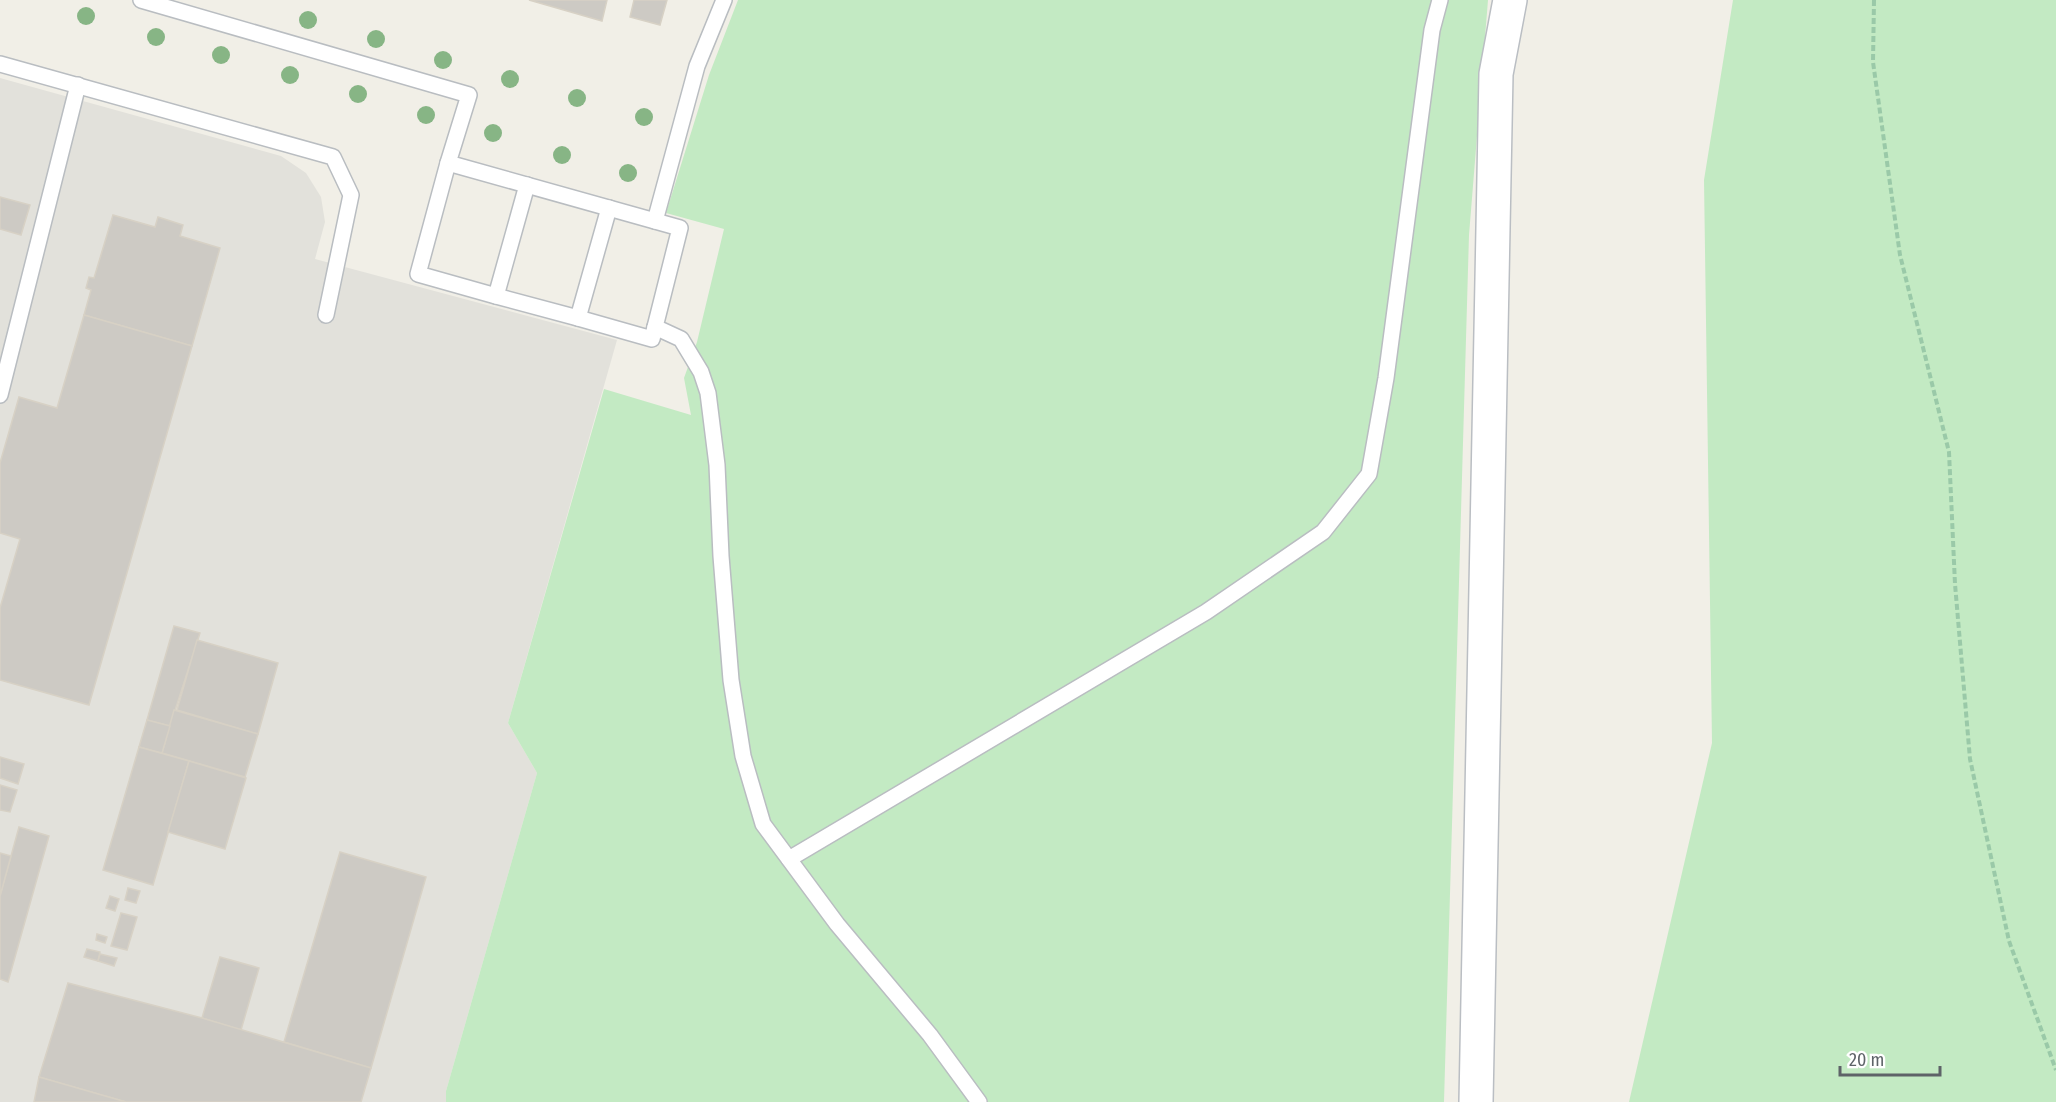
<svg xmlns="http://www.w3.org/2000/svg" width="2056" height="1102" font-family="'Fira Sans Condensed',sans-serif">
  <rect width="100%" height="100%" fill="#f1efe7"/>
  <path fill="#e2e1db" d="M0,78l281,78 25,17 15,24 4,25 -10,37 302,81 -109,383 29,50 -91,318v11h-446z"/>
  <g fill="#c3eac3">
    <path d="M738,0h750l-19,235 -25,867h-998v-11l91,-318 -29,-50 96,-334 87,26 -7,-37 13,-36 27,-113 -58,-16 43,-138z"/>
    <path d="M1733,0h323v1102h-427l83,-359 -8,-563z"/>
  </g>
  <g fill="#cdcac4" stroke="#d7d1c5" stroke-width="1.5">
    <path d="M529,0h78l-5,21z"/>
    <path d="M634,0h33l-7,25 -30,-8z"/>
    <path d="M0,197l30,8 -9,30 -21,-6z"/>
    <path d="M113,215l42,12 3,-10 25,8 -3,11 40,12 -28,98 -108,-31 7,-25 -5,-2 3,-11 5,1z"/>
    <path d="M84,315l108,31 -103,359 -89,-25v-72l20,-69 -20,-6v-70l19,-66 38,11z"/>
    <path d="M174,626l26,7 -30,93 -23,-6z"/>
    <path d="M197,640l81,23 -20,71 -81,-24z"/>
    <path d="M174,710l84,24 -13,43 -83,-24z"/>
    <path d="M147,720l23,6 -8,27 -23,-6z"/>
    <path d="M139,747l50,14 -36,124 -50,-15z"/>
    <path d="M0,757l24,7 -6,20 -18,-6z"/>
    <path d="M189,761l57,17 -21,71 -57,-17z"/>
    <path d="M0,785l17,5 -7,22 -10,-2z"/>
    <path d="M19,827l30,9 -41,146 -8,-3v-83z"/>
    <path d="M340,852l86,25 -55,191 -87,-26z"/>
    <path d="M0,853l11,3 -11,40z"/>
    <path d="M128,888l12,3 -4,12 -11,-3z"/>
    <path d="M110,896l9,3 -4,12 -9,-3z"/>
    <path d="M121,913l16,4 -10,33 -16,-4z"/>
    <path d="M97,934l10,3 -2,6 -9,-3z"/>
    <path d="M87,949l13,3 -2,9 -14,-4z"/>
    <path d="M100,954l17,4 -3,8 -16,-5z"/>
    <path d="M220,957l39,11 -18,62 -39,-12z"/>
    <path d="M68,983l134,35 169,50 -10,34h-235l-87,-25z"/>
    <path d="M39,1077l87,25h-92z"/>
  </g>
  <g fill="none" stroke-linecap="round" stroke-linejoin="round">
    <g stroke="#b9bdc1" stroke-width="18">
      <g id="lane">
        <path d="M141,0l328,95 -21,68 232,65 -25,99 26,12 20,33 7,21 9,72 4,91 10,124 12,76 20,68 74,100 93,111 49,67"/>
        <path d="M0,64l333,93 18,38 -25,120"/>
        <path d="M448,163l-30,111 78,22 31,-111"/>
        <path d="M655,221l42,-155 27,-66"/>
        <path d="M496,296l82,22 31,-110"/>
        <path d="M578,318l74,21 3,-12"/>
        <path d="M0,395l78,-310"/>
        <path d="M789,859l417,-247 117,-80 46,-58 17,-96 46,-348 8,-30"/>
      </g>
    </g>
    <g stroke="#babec3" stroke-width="36">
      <path id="secondary" d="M1476,1102l20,-1028 14,-74"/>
    </g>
    <path stroke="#9ac9a8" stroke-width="4" stroke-dasharray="6 3" stroke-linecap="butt" d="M1874,0l-1,62 27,193 49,197 6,132 15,175 39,182 47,129"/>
    <use href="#lane" stroke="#fff" stroke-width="15"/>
    <use href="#secondary" stroke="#fff" stroke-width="33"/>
  </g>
  <g fill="#87b585">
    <circle cx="86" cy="16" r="9"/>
    <circle cx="308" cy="20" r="9"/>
    <circle cx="156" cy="37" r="9"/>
    <circle cx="376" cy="39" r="9"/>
    <circle cx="221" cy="55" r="9"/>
    <circle cx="443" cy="60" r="9"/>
    <circle cx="290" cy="75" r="9"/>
    <circle cx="510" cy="79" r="9"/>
    <circle cx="358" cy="94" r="9"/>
    <circle cx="577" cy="98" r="9"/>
    <circle cx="426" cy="115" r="9"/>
    <circle cx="644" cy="117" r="9"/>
    <circle cx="493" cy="133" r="9"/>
    <circle cx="562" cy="155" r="9"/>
    <circle cx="628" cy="173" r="9"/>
  </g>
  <path d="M1840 1066v9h100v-9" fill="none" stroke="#5e6368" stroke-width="3"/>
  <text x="1849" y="1066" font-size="18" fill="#5e6368" stroke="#ffffff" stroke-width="4.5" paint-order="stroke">20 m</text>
</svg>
